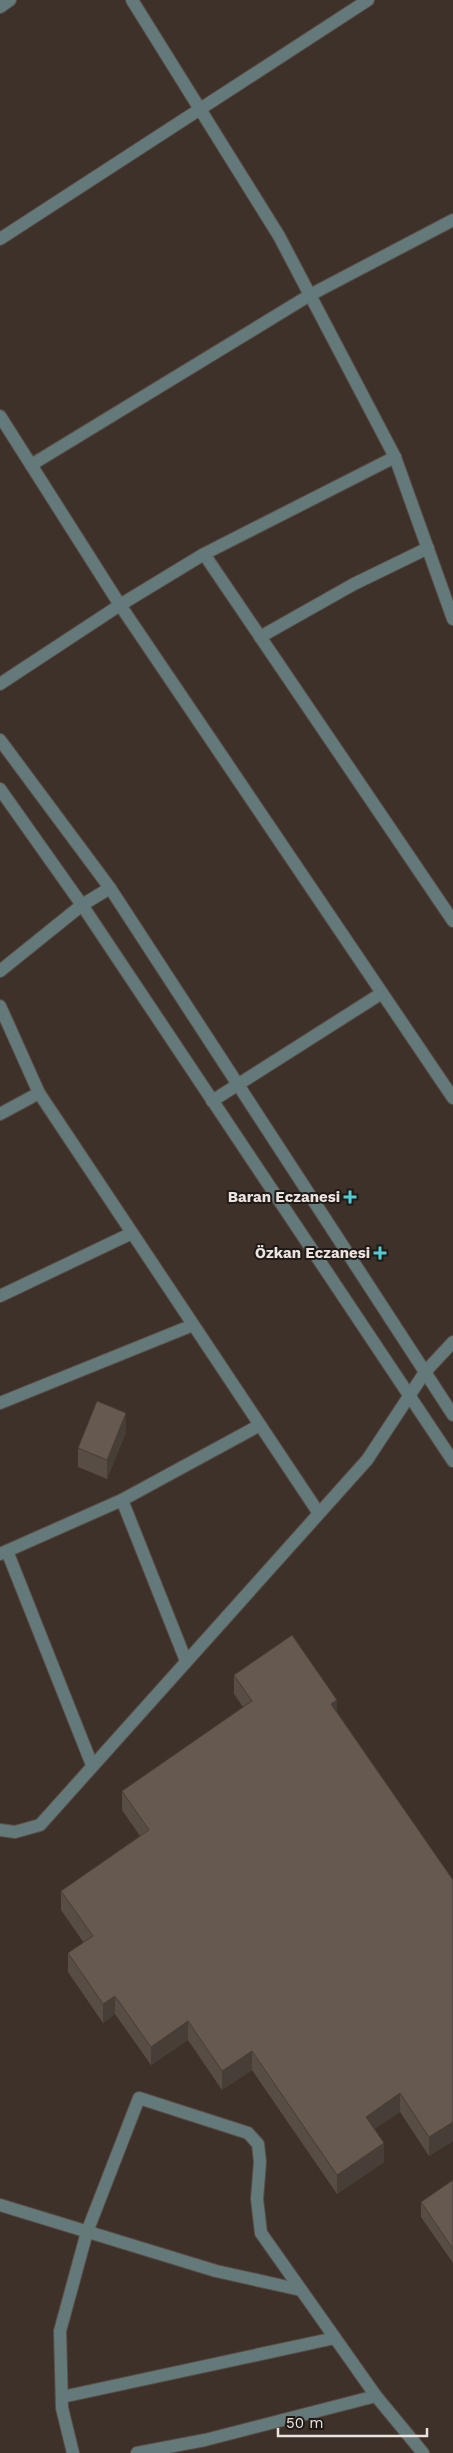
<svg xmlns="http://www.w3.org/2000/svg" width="453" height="2453" font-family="'Work Sans',sans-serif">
  <rect width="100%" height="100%" fill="#3d3129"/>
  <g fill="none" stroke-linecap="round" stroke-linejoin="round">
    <g stroke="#594d46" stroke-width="14">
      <g id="minor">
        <path d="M132,0l147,236 116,221 58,162"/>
        <path d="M0,7l10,-7"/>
        <path d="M0,239l368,-239"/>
        <path d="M0,416l120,189 333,493"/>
        <path d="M31,465l279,-170 143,-75"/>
        <path d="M204,554l249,367"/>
        <path d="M260,637l94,-53 74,-36"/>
        <path d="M0,684l120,-79 84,-51 191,-97"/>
        <path d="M0,740l110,148 343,527"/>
        <path d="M0,789l82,116 371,556"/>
        <path d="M0,971l82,-66 28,-17"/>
        <path d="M0,1006l39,87 279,419"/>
        <path d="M212,1101l170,-108"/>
        <path d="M0,1114l39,-21"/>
        <path d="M0,1296l132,-63"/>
        <path d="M0,1403l193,-78"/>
        <path d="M122,1500l64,161"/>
        <path d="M7,1551l85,214"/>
        <path d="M0,1554l122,-54 138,-75"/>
        <path d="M0,1830l15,2 25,-7 327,-365 58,-88 28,-30"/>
        <path d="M0,2205l216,66 85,19"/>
        <path d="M62,2397l273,-59"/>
        <path d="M73,2453l-11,-45 -2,-77 27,-99 52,-134 109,35 10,11 2,18 -3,37 4,34 115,163 47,57"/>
        <path d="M137,2453l68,-13 171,-44"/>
      </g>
    </g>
    <use href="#minor" stroke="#64797a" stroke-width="12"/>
  </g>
  <g fill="#584d45">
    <path d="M126,1432l-19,47 -29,-12v-19z"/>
    <path d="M234,1675l103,37 116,168v261l-24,15 -29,-44 -26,17 10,33 -47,32 -85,-124 -30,20 -34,-50 -37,25 -36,-51 -12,9 -35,-51v-19l16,-10 -23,-33v-19l79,-55 -18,-26v-19l121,-84 -9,-13z"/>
    <path d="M453,2180v83l-32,-46v-15z"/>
  </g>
  <g fill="#473e38">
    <path d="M126,1413v19l-19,47v-19z"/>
    <path d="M337,1700v19l-6,-15z"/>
    <path d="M115,1996v18l-12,9v-19z"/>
    <path d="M188,2021v19l-37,25v-18z"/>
    <path d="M252,2051v19l-30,20v-19z"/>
    <path d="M400,2093v19l-34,23v-18z"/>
    <path d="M453,2122v19l-24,15v-19z"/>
    <path d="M384,2143v19l-47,32v-19z"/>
  </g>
  <g fill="#665950" stroke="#473e38">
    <path d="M97,1401l29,12 -19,47 -29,-12z"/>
    <path d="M292,1635l45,65 -6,4 122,176v242l-24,15 -29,-44 -34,24 18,26 -47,32 -85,-124 -30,20 -34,-50 -37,26 -36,-51 -12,8 -35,-51 25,-17 -32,-45 88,-61 -27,-39 130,-90 -18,-26z"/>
    <path d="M453,2180v69l-32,-47z"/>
  </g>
  <g fill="#52ccd5" stroke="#201a17" stroke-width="2">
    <path d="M347.5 1189.5h5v5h5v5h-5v5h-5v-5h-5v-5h5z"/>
    <path d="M377.5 1245.5h5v5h5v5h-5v5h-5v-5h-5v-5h5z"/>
  </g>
  <g text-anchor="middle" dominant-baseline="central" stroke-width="4" stroke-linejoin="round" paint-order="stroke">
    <g font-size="15" font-weight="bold" fill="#ebe3de" stroke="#201a17" text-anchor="end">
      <text x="340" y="1197">Baran Eczanesi</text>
      <text x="370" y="1253">Özkan Eczanesi</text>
    </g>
  </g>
  <path d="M278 2428v8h149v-8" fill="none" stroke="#ebe3de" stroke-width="2.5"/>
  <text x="286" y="2428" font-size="15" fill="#ebe3de" stroke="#201a17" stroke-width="4" paint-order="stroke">50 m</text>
</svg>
